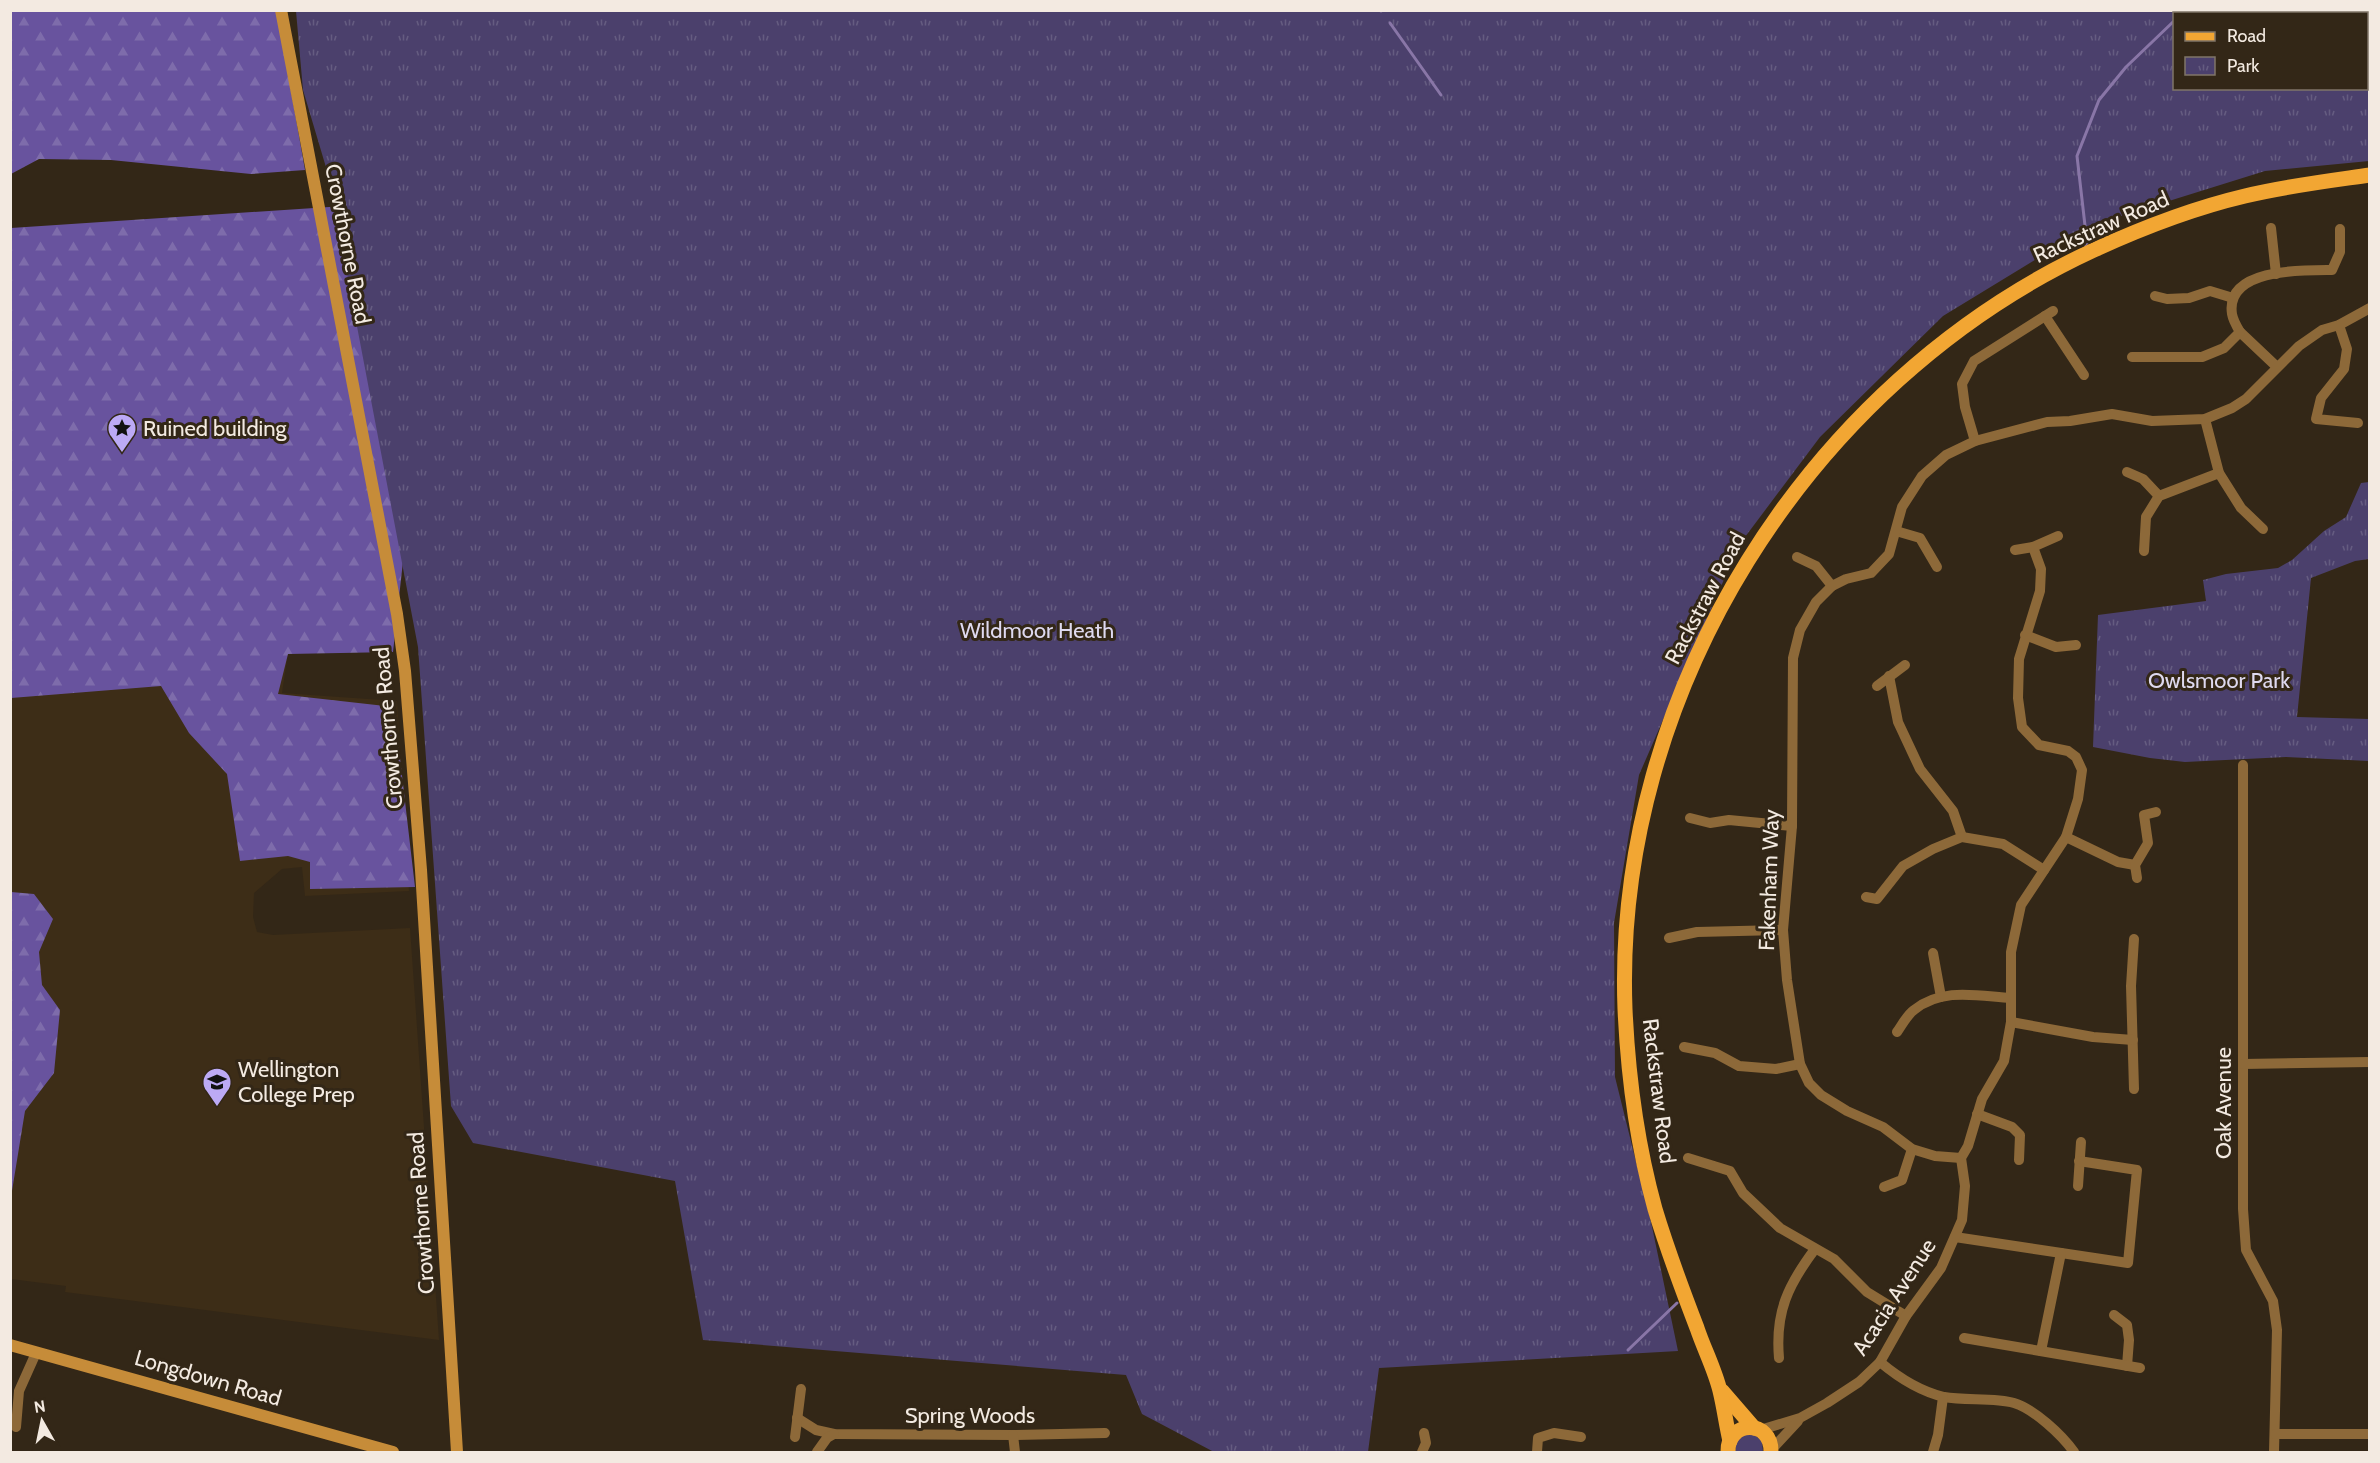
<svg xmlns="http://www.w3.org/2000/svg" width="2380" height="1463" font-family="Cabin,sans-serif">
  <defs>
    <pattern id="forest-firs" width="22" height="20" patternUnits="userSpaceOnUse" patternTransform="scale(1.5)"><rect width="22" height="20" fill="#68539e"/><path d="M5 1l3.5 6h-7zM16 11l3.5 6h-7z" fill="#7e6cab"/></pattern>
    <pattern id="park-tufts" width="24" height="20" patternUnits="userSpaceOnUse" patternTransform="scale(1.5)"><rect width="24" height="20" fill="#4b406c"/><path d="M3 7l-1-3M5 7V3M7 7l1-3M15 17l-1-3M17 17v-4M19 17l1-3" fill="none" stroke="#655c81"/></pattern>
  </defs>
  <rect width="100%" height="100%" fill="#332717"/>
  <path fill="#3d2d17" d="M146,635l141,25 -5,33 115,8 12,190 -104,5 -3,-29 -20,2 -28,24 -1,24 4,15 16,3 137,-7 29,412 -374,-48 1,-6 -55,-7v-602z"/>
  <path fill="#4b406c" d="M1745,1434l10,1 7,6 1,11h-28l1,-11z"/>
  <g fill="url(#forest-firs)">
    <path d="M11,11h266l28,159 -54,4 -140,-14 -72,-1 -28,15z"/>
    <path d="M707,182l-301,352 -13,118 -105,2 -10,40 116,13 21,180 -105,2v-27l-22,-6 -48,5 -13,-87 -38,-41 -28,-47 -150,12v-470z"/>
    <path d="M11,892l23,2 19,25 -14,33 3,33 18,25 -6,63 -29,38 -14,86z"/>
  </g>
  <g fill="url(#park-tufts)" fill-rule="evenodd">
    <path d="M296,11h2073v150l-104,10 -173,54 -149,91 -123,121 -81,108 -100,230 -25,148 1,154 36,145 27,129 -299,17 -11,84h-154l-72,-38 -16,-39 -423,-35 -28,-159 -202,-38 -22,-37 -33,-459 -90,-473 -25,-84zM2174,14h192v74h-192z"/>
    <path d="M2369,482v77l-14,2 -44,17 -14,139 72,2v42l-83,-4 -101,5 -35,-4 -57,-11 5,-132 108,-14 -3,-21 23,-6 52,-6 14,-8 32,-29 22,-14 15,-34z"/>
  </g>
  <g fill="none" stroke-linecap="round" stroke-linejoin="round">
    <g stroke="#8976a7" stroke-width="3">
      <path d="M1381,10v1"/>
      <path d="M2182,14l3,-4"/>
      <path d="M1390,23l51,72"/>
      <path d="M2085,245l2,-2 -10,-87 22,-56 27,-33 48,-46"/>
      <path d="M1628,1350l49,-47"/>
    </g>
    <g stroke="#8d6939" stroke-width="10">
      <path d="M2271,228l5,46"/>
      <path d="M2155,296l12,3 22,-1 21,-7 23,7"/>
      <path d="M2045,316l39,59"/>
      <path d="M2339,325l8,24 -3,20 -23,29 -5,21 42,4"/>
      <path d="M2240,332l37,35"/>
      <path d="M2132,357h70l22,-9 16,-16c-3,-5 -7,-12 -8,-18 -7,-46 71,-44 100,-44l8,-18v-23"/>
      <path d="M2205,419l14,54 22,35 22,21"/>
      <path d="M1975,441l-10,-34 -3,-23 12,-23 79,-50"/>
      <path d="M2127,472l16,7 16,17"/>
      <path d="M1896,531l24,7 17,29"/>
      <path d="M2033,547l25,-11"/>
      <path d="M2144,551l2,-34 13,-21 60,-23"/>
      <path d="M1797,557l19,9 16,20"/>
      <path d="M2025,635l31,12 20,-2"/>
      <path d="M1889,676l9,46 22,47 33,42 9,26"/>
      <path d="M1877,686l28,-21"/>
      <path d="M2243,765v444l3,41 27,51 4,29 -3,122"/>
      <path d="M1690,818l20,5 19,-3 63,6"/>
      <path d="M2066,837l52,25 17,3"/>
      <path d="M2137,878l-2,-13 13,-22 -4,-28 12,-3"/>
      <path d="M1866,897l11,2 26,-33 30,-17 29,-12 41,7 41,26"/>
      <path d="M1669,938l28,-6 86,-2"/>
      <path d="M2134,939l-3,47 3,103"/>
      <path d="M1933,953l8,44"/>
      <path d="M2011,1022l82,15 40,3"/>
      <path d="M1897,1032c5,-7 10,-17 17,-22 28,-23 64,-14 97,-12"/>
      <path d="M1684,1047l31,6 24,13 37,3 24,-5"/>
      <path d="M2243,1064l127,-2"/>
      <path d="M1977,1114l35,13 8,8 -1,25"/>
      <path d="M1688,1158l42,13 13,22 37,35 54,31 33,33 39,24"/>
      <path d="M1961,1158l-26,-2 -23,-7 -29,-22 -36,-16 -26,-16 -12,-12 -9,-19 -13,-84 -4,-50 9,-104 1,-168 7,-28 16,-28 16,-16 14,-7 25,-6 18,-19 13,-47 20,-31 24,-21 29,-14 72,-19 23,-1 42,-7 40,7 53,-2 27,-11 14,-9 53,-53 23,-16 17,-5 31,-17"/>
      <path d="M2078,1186l3,-44"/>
      <path d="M1884,1187l18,-7 10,-31"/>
      <path d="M1955,1237l173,26 9,-93 -58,-9"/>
      <path d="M2114,1315l13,10 2,15 -2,26"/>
      <path d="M1964,1338l176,30"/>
      <path d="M2041,1351l20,-98"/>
      <path d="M1779,1358c-4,-46 9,-73 36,-109"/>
      <path d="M1880,1362c19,16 39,29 64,35 21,4 51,0 70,6 20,6 48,32 60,49"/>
      <path d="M797,1418l19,12 18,4 179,1 92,-2"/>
      <path d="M16,1427l3,-36 17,-38"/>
      <path d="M1760,1430l40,-12 27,-15 32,-21 21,-20 26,-46 35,-48 21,-48 3,-34 -4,-28 7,-12 14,-47 22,-38 7,-39v-70l10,-47 45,-68 12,-38 4,-29 -6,-13 -8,-6 -29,-6 -17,-18 -4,-29 1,-39 21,-68 1,-22 -8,-22 -18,3"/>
      <path d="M2275,1434h95"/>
      <path d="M1013,1435l2,17"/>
      <path d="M795,1437l6,-48"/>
      <path d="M1772,1449l26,-28"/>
      <path d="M817,1452l10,-14 7,-4"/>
      <path d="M1422,1452l4,-9 -2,-10"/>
      <path d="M1537,1452l1,-14 16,-5 27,4"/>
      <path d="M1933,1452l5,-17 5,-38"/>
    </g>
    <g stroke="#c68c39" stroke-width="12">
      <path d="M281,10l116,604 8,57 16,199 36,582"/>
      <path d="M10,1345l383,107"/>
    </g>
    <g stroke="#f2a633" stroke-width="15">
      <path d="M1722,1391l32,37"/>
      <path d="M1730,1441c-4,-17 -6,-34 -10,-50 -5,-21 -16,-42 -23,-63 -15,-39 -30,-79 -42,-119 -18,-65 -27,-133 -30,-200 -12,-315 183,-627 469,-759 48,-22 100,-42 151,-54 41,-10 83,-15 125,-21"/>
      <path d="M1728,1452c-1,-32 44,-33 43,0"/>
    </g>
  </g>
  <defs>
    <g id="sight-pin" transform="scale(1.5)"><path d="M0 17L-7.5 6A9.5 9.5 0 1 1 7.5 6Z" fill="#bcaaf5" stroke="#332717"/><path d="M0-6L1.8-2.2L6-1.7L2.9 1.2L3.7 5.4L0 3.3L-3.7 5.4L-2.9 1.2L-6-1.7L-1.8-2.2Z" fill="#111"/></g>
    <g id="school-pin" transform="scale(1.5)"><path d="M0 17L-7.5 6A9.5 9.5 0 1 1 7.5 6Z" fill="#bcaaf5" stroke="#332717"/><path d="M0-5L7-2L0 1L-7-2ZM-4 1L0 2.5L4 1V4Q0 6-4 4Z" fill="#111"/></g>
  </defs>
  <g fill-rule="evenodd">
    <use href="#sight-pin" x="122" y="428"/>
    <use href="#school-pin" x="217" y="1082"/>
  </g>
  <g text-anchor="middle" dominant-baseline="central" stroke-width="6" stroke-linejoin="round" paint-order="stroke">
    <g font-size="22" fill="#f3eae1" stroke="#332717">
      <text transform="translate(2101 227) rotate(-24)">Rackstraw Road</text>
      <text transform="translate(348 244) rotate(79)">Crowthorne Road</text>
      <text transform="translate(1705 598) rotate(-62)">Rackstraw Road</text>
      <text transform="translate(388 728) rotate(-95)">Crowthorne Road</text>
      <text transform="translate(1769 880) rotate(-88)">Fakenham Way</text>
      <text transform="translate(1659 1091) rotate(83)">Rackstraw Road</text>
      <text transform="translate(2223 1103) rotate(-90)">Oak Avenue</text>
      <text transform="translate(421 1213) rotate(-94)">Crowthorne Road</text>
      <text transform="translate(1894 1297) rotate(-57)">Acacia Avenue</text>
      <text transform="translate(208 1378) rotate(16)">Longdown Road</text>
      <text x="970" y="1415">Spring Woods</text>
    </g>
    <g font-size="22" fill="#f3eae1" stroke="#332717" text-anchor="start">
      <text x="143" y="428">Ruined building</text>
      <text x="238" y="1069">Wellington<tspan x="238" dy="25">College Prep</tspan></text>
    </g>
    <g font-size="22" fill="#ded9ef" stroke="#332717">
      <text x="1037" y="630">Wildmoor Heath</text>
      <text x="2219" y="680">Owlsmoor Park</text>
    </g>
  </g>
  <rect width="2380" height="1463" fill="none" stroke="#f3eae1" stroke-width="24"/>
  <rect x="2173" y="12" width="195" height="78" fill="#332717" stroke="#807568" stroke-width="1.5"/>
  <rect x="2185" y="32" width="30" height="9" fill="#f2a633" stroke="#807568" stroke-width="1.5"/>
  <text x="2227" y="42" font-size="18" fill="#f3eae1">Road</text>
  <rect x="2185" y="57" width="30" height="18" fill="url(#park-tufts)" stroke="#807568" stroke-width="1.5"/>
  <text x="2227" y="72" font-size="18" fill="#f3eae1">Park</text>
  <g transform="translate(42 1421) rotate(351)" stroke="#332717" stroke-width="4.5" paint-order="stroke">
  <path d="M0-4.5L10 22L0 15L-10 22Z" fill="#f3eae1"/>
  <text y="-9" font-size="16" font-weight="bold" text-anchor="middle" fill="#f3eae1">N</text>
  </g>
</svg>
